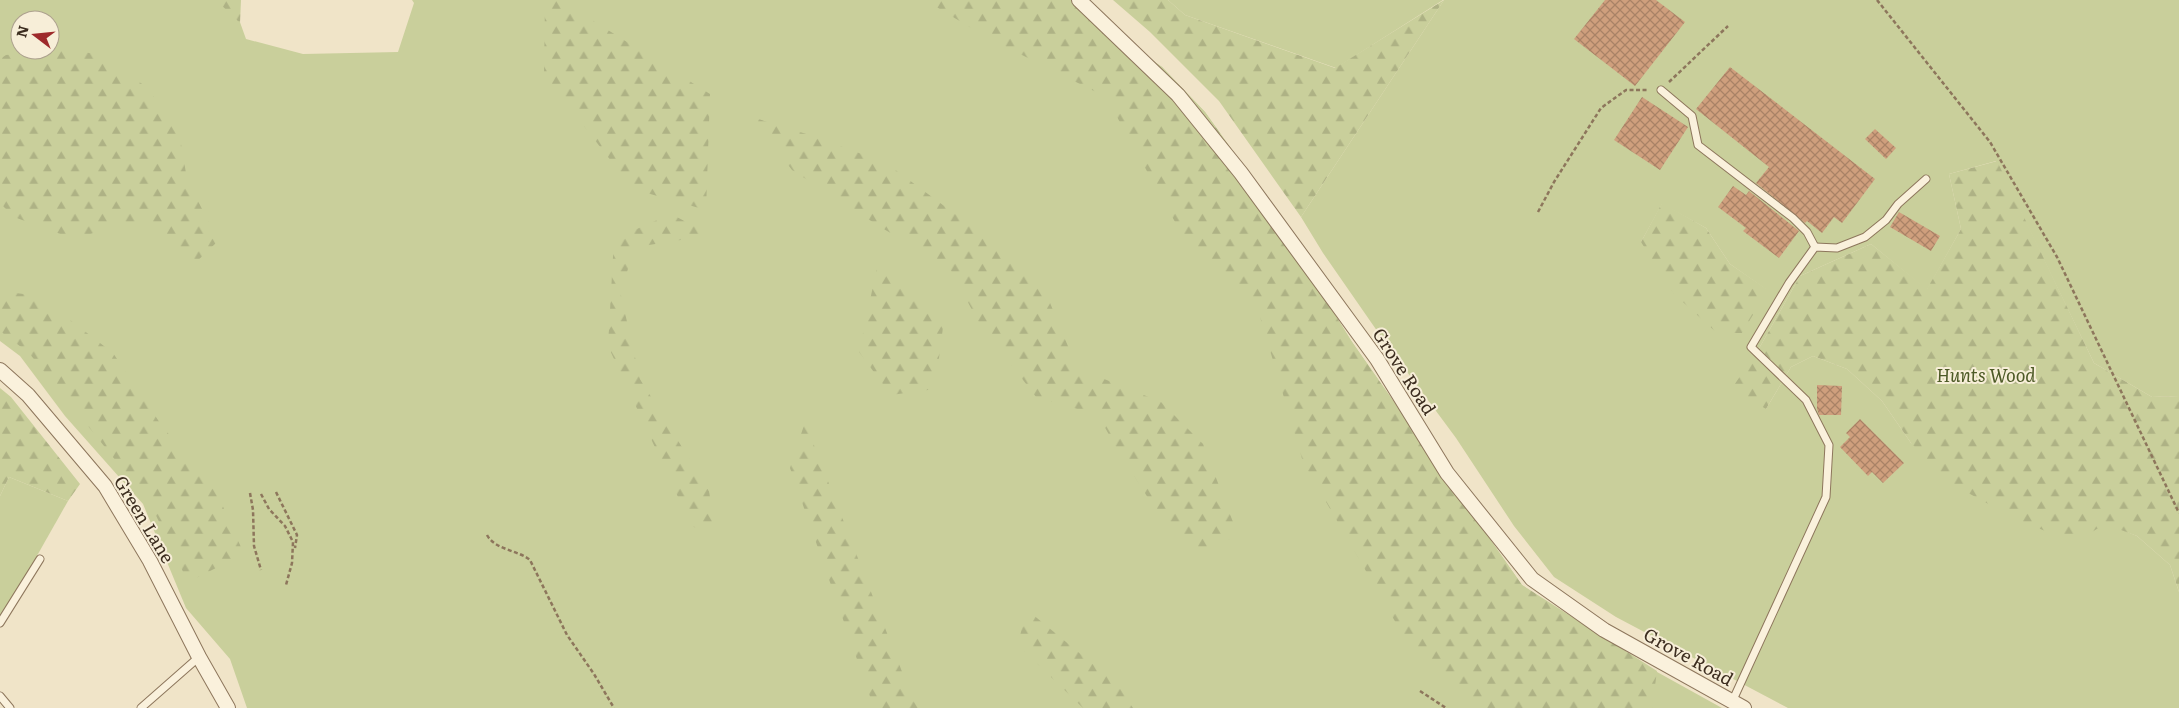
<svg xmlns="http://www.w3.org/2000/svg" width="2179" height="708" font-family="Literata,serif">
  <defs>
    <pattern id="forest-firs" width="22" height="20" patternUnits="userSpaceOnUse" patternTransform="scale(1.25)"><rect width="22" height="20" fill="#c9cf9b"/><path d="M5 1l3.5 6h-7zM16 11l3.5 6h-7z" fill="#aeb285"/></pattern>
    <pattern id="building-cross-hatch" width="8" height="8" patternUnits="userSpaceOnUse" patternTransform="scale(1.25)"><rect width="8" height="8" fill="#cf9f7d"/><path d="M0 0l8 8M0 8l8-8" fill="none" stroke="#a98266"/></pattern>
  </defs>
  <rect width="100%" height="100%" fill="#f0e4c8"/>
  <g fill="#c9cf9b" fill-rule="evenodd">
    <path d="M0,0h232l14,39 57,15 95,-2 16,-49 -2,-3h665l21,23 64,44 43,45 32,45 115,185 170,243 90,62 110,61h-1475l-17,-49 -44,-51 -43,-104 -78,-88 -45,-60 -20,-15zM20,20h30v30h-30z"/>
    <path d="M1168,0h275l-107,68 -151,-53z"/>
    <path d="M1444,0h735v396l-27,1 -58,-34 -98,-202 -47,13 12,55 -34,61 -56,-46 -71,32 -43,76 9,57 25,-42 22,-11 34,13 35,32 29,42 226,93 33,29 9,27v116h-391l-172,-91 -62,-40 -40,-51 -58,-88 -74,-100 -59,-85 -22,-36zM1662,204l44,24 24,36 37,26 -126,-48z"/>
    <path d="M9,477l59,24 -68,120v-125z"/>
  </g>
  <g fill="url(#forest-firs)">
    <path d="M216,0h25l-1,23z"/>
    <path d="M545,0h15l150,94 -4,116 -73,-21 -89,-114z"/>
    <path d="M925,0h152l21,23 64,44 43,45 32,45 115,185 170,243 135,86 -5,37h-177l-75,-78 -97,-168 -47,-159 -71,-63 -79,-143 -120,-60z"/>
    <path d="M1113,0h55l17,15 150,53 109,-68 -143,217 -82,-116 -69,-69z"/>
    <path d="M55,47l46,8 44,31 33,40 9,53 31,62 -27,26 -37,-41 -31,-2 -49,15 -60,-22 -14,-14v-144l6,-4 44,-5v-2z"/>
    <path d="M752,117l64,20 70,26 88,65 74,70 29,70 84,34 42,42 35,91 -35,17 -34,-21 -52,-82 -19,-34 -62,-18 -58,-76 -29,-54 -67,-39 -90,-58z"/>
    <path d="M1997,161l97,202 58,34 27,-1v196l-9,-27 -33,-29 -32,-12 -31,19 -58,-24 -68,-37 -37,-39 -29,-42 -35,-32 -34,-13 -22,11 -25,42 -34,-21 25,-36 43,-76 71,-32 56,45 34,-60 -12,-55z"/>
    <path d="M1662,203l44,25 24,36 38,26 -26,43h-25l-43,-39 -33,-52z"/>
    <path d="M671,214l46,24 -30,1 -51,8 -16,44 20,88 69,112 8,51 -26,-17 -83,-179 6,-107z"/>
    <path d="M879,258l64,69 -8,62 -44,6 -32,-43z"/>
    <path d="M0,291l39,5 74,57 49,73 55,67 27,61 -56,28 -38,-79 -121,-150 -29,-22z"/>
    <path d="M0,388l11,9 69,87 -12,17 -59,-24 -9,19z"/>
    <path d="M805,422l108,278 5,8h-49l4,-3 -83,-237z"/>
    <path d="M1026,609l91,75 16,24h-50l-65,-63z"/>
  </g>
  <g fill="url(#building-cross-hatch)">
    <path d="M1605,0h51l29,22 -50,64 -61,-47z"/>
    <path d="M1730,67l145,112 -33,44 -8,-6 -12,16 -15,-12 -2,2 -49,-40 13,-16 -73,-58z"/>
    <path d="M1642,97l46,30 -28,43 -46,-30z"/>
    <path d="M1875,129l21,19 -10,11 -21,-20z"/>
    <path d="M1733,186l13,9 3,-4 50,40 -20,27 -36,-27 3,-3 -28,-21z"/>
    <path d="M1899,212l41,24 -9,15 -41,-24z"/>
    <path d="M1817,385l25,1 -1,29h-22l-2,-6z"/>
    <path d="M1860,419l44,44 -21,20 -11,-11 -4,4 -28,-29 10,-10 -4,-4z"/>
  </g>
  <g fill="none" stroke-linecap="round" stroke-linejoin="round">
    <g stroke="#8d765c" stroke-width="9">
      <g id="lane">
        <path d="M1661,90l31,26 6,29 95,73 14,14 8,15"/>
        <path d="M0,623l40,-64"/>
        <path d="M0,696l10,12"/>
        <path d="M1732,702l94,-205 3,-52 -23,-45 -55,-53 38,-64 26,-36 22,1 28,-11 21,-17 12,-16 28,-25"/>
        <path d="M141,708l58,-51"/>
      </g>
    </g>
    <g stroke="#8d765c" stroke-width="16">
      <g id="street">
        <path d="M1079,0l99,95 63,78 136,186 70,114 85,106 72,51 140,78"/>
        <path d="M0,370l28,25 77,91 45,75 49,96 29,51"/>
      </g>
    </g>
    <g stroke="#8d765c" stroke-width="2.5" stroke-dasharray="4 2.5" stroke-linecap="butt">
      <path d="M1877,0l113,142 67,115 122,256"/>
      <path d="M1669,82l59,-56"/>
      <path d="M1538,212l16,-30 47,-74 25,-18h23"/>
      <path d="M276,492l21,43 -2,13"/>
      <path d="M250,493l3,17 1,36 7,24"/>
      <path d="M261,494l8,15 16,17 8,16 -1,21 -6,22"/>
      <path d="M487,535c8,15 31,15 43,25l37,75 27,39 20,34"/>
      <path d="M1420,691l26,17"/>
    </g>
    <use href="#lane" stroke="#faf1dc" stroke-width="7"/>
    <use href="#street" stroke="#faf1dc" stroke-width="14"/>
  </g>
  <g text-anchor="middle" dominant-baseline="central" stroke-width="4" stroke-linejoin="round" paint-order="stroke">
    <g font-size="18" fill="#3d2e20" stroke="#f7eed8">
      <text transform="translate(1405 371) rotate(57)">Grove Road</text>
      <text transform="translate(145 519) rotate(59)">Green Lane</text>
      <text transform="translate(1689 656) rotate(29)">Grove Road</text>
    </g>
    <g font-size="18" font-style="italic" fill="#4d5a26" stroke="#f7eed8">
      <text x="1986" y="374">Hunts Wood</text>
    </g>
  </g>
  <g transform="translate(35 35) rotate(286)"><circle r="24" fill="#f7eed8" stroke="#ada18e"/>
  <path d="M0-4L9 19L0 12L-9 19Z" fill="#9e2a2b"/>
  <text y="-8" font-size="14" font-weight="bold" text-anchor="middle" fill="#3d2e20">N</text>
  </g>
</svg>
